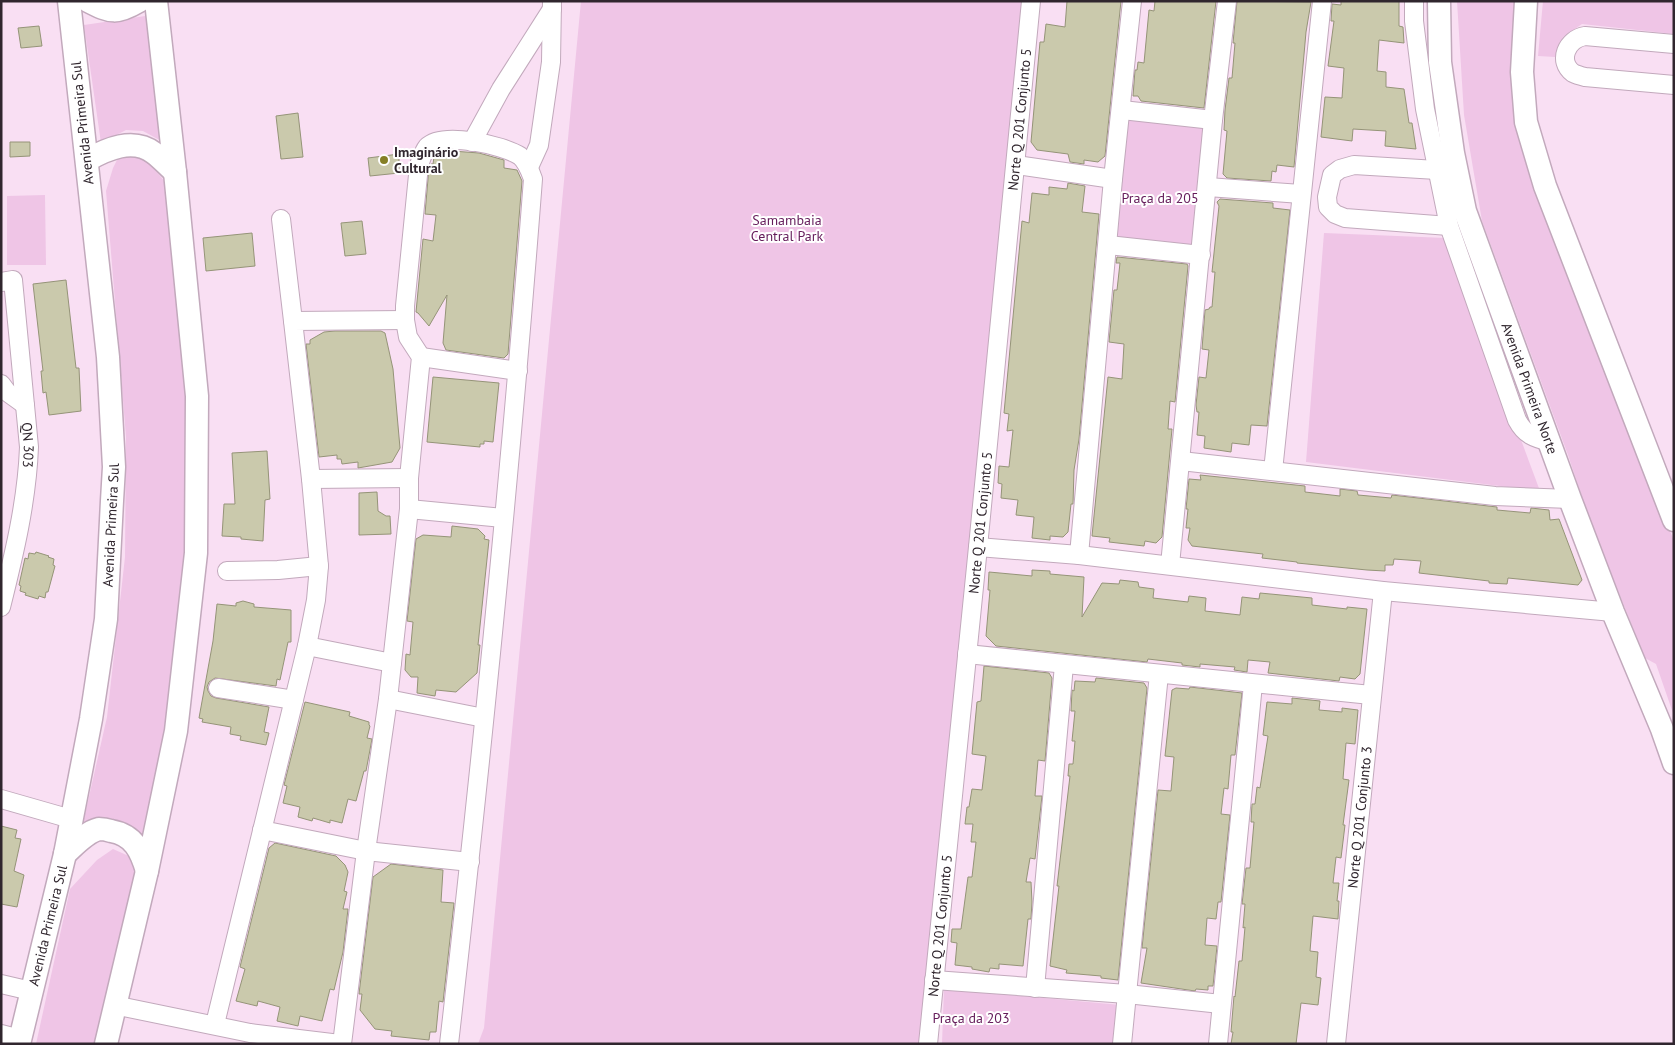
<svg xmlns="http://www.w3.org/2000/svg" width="1675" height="1045" font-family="'PT Sans',sans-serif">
  <rect width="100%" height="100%" fill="#f9dff3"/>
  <g fill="#efc5e6">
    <path d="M581,1h456l-106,1043h-453l6,-16z"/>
    <path d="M1457,1h65l14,192 138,348v175l-18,-52 -11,-6 -55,-137 -22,-66 -86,-234 -18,-106z"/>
    <path d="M1543,1h131v33l-92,-10 -19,13 -8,20 -17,-1z"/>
    <path d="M152,15l13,128 -22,-12 -17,-1 -25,13 -17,-118z"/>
    <path d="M1114,101l106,13 -11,147 -108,-12z"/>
    <path d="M121,152l20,2 27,31 22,251 -3,170 -42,237 -25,-20 -41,18 28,-124 18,-160 1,-120 -20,-246 7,-23z"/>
    <path d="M45,195l1,70h-39v-69z"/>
    <path d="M1324,233l122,5 94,253 -234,-29z"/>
    <path d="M113,849l18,8 7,28 -41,159h-61l34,-155 27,-29z"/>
    <path d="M944,989l177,16 -5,39h-174z"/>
  </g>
  <g fill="#cac9ac" stroke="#959478">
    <path d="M1067,1h54l-16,155 -7,6 -14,-2v4l-14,-2 -2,-8 -31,-4 -6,-8 9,-100h4l2,-18 19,3z"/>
    <path d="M1155,1h61l-12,107 -63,-7 -3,-5h-5l2,-26h2l1,-8 6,1 5,-53 5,1z"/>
    <path d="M1237,1l74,1 -5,30 -12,135 -17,-2 -1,7 -4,-1 -1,10 -44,-3 -4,-4 4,-43 -3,-1 1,-20 4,-32h3l3,-35h-2z"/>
    <path d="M1341,1h58v25l4,1 1,16 -25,-3 -2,31 9,1v15l18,2 5,34h3l4,26 -31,-3 1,-15 -33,-2 -1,12 -31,-4 4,-40 17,1 2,-30 -16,-2 6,-45h-3l1,-17 9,1z"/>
    <path d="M39,26l3,20 -21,2 -3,-20z"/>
    <path d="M298,113l5,44 -22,2 -5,-43z"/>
    <path d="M10,142h20v14l-20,1z"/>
    <path d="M452,151l27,2 25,7v8l13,2 5,11 -14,173 -4,4 -58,-8 -3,-7 4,-48 -18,31 -11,-13 -2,-1 7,-73 10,2 3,-26 -11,-1 4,-47 2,-3h2l1,-7 3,-3z"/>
    <path d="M399,154v19l-29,3 -2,-18z"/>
    <path d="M1068,183l17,3 -3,26 17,2 -20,225 -5,31 -1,34h-2l-3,28 -5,5 -13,-1v4l-18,-2 2,-21 -18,-2 2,-15 -17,-2 1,-14 -4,-1 1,-17 10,1 4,-37 -6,1 2,-17 -5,-1 18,-192 7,2 3,-30 17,2v-8l18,2z"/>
    <path d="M1220,199l53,4v5l17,2 -23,216 -16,-1 -2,20 -17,-2 -1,9 -27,-4 1,-12 -8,-1 2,-23h-2l-1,-7 3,-28 7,1 3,-28 -7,-1 3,-39 4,-1 1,-2h2l3,-35h-3l7,-66 -2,-4z"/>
    <path d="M362,221l4,33 -21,2 -4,-33z"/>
    <path d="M252,233l3,33 -49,5 -3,-33z"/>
    <path d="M1117,257l70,7 1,2 -13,136 -5,-1 -2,28h4l-10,108 -6,6 -11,-2 -1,5 -35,-4 1,-4 -18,-2 16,-159 14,2 2,-35 -15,-2 5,-52h3l3,-27h-4z"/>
    <path d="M66,280l10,88h3l2,43 -32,4 -3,-23 -3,1 -2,-22h2l-10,-87z"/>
    <path d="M335,331h46l4,2 8,36 7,79 -8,14 -34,6v-6l-16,2 -1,-5h-4v-4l-18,2 -13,-113h4v-4l14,-8z"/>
    <path d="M433,377l66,6 -6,59 -9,-1v3h-4v3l-53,-5z"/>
    <path d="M267,451l3,48 -5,1 -2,41 -22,-2v-2l-19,-1 2,-32h11l-3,-51z"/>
    <path d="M1200,475l105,11v6l35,4v-7l17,2 1,4 33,3 1,-3 105,12v3l33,3 1,-5 18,2 1,10 9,-1 23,61 -4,5 -70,-7 -1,6 -18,-1v-2l-70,-8 2,-12 -27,-2 -1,6h-8v6l-18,-1 -70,-7v-1l-35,-4 1,-4 -71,-8 -4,-6 2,-12h-4l2,-19h-2l3,-30 12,1z"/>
    <path d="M377,492l1,19 8,5h4l1,18 -32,1v-42z"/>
    <path d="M452,526l26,3 7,7 -1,3 5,1 -11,105h2l-3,28 -21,19 -20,-2 -1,6 -18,-3 1,-16h-7l-6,-7 1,-16 4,1 3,-33 -6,-1 9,-82 7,-4 28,2z"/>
    <path d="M36,552l13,4 -1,1 6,2 -1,6 2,1 -7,26h-2l-1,6 -6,-2 -1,3 -13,-4 1,-2 -6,-2 1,-5 -2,-1 6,-27 3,1 1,-6 6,1z"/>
    <path d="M1032,570l18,1v3l34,3 -2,40 20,-34 17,1 1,-4 18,2 1,5 15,2 -1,9 35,4 1,-6 17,2 -1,13 35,4 2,-18 17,2 1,-6 52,5v7l35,4v-2l20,2 -7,65 -5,5 -15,-2 -1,4 -71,-8 2,-11 -22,-2 -1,12 -13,-2 1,-3 -35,-3v3l-18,-2v-2l-34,-4 -1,3 -151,-16 -10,-10 4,-46h-2l1,-18 43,4z"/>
    <path d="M243,601l11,3v3l37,3v32h-3l-8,38 -3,-1 -1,7 -61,-8 -6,4 -2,5 1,4 3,5 5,2 53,9 -5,25 5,1 -3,12 -26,-5 1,-4 -11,-2 1,-7 -29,-5 1,-3 -4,-1 14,-77 4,-37 19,2v-3z"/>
    <path d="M984,666l65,7 3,5 -7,83 -7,-1 -3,36h7l-7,63 -5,-1 -4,24h5l1,20 -1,17h-3l-5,47 -24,-2v5l-9,-1 -1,4 -17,-3v-2l-17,-2 2,-22 -6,-1 1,-13h9l7,-52h4l4,-35h-5l2,-18h-8l2,-17h2l3,-18 10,1 4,-34 -14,-2 5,-52 4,-1z"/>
    <path d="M1096,678l48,5 3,5 -29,292 -17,-2v-2l-35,-3 1,-3 -17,-4 9,-80h-2l13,-110h-2l1,-12h4l2,-23h-3l3,-30h-4l1,-21 2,1 1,-10 20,1z"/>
    <path d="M1190,687l52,6 -7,62h-4l-3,34 -4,-1 -3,26 9,1 -9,87h-3l-2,17 -9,-1 -2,27 12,1 -4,40h-5v4l-12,-1 -1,2 -54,-8 6,-35h-5l16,-158 13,1 3,-34 -9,-1 7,-66 4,-2 13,1z"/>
    <path d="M1292,698l28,3 -1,9 23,2v-4l16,2 -3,34 -9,-1 -3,36 6,1 -6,45h2l-4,33 -5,-1 -3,26h6l-2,18h2l-1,18 -25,-3 -3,35 8,1 -2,25 5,1 -3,27 -17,-2 -5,41h-65l2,-12h-2l3,-36 1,1 4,-36h3l3,-34 -2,1 2,-24h-3l4,-36h4l4,-46h-3l1,-18h3l2,-17 3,1 8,-52 -5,-1 4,-33 25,2z"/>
    <path d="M305,702l45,10 -1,4 20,6v3l1,1 -3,12 5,1 -6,32h-2l-8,30 -8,-2 -6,24 -12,-3v3l-17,-5 -1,3 -14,-4 2,-10 -17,-4 4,-17 -3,-1z"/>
    <path d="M1,826l16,4 -2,8 6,1 -7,32 10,4 -7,32 -16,-3z"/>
    <path d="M275,843l61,13 9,9 3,7 -4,19 3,1 -4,17h5l-5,43 -9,38 -4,-1 -8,32 -22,-5 -2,10 -21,-5 3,-14 -22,-6 -1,5 -21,-5 9,-32 -5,-2 29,-119z"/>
    <path d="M391,864l52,6 -2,32 13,1 -11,99 -4,-1 -3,31h-6l-1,8 -38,-4 1,-5 -17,-2 -15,-19 2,-16h-3l14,-117z"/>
  </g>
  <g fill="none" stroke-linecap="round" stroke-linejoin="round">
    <g stroke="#c2a9bc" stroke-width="20">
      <g id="minor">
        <path d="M1414,1v20l11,88 24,117 68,194c8,15 17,18 33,22"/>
        <path d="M1674,44l-89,-8c-18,3 -28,25 -12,37 4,2 8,3 12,4l89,8"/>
        <path d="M1122,110l91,10"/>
        <path d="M472,142l29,-53 51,-80"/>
        <path d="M1016,165l97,14"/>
        <path d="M529,167l10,-22 12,-83 1,-61"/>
        <path d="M1437,170l-83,-5 -14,4 -8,6 -5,22 1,10 7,7 10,4 104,8"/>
        <path d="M1208,187l93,7"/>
        <path d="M281,219l12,102"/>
        <path d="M1108,245l93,10"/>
        <path id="s1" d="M1,282l12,-2 16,167c-2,54 -15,108 -28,160"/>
        <path d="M421,357l97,14"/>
        <path d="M1,384l6,8 18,13"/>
        <path d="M1181,461l314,35 75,3"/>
        <path d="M1273,471l49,-470"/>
        <path d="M311,479l98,-1"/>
        <path d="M409,509l94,9"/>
        <path d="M978,547l101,8 304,36 230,21"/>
        <path d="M1079,555l34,-376 19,-178"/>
        <path d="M1170,565l43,-445 14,-119"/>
        <path d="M227,571l51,-1 41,-4"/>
        <path d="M307,646l85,17"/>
        <path d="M967,654l404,41"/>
        <path d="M218,688l76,12"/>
        <path d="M388,699l96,19"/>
        <path d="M1,799l70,20"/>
        <path d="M262,830l104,21 104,11"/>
        <path d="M934,980l193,14 94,10"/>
        <path d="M1,984l30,7"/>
        <path d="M1035,988l29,-323"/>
        <path d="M114,1005l136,28 90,11"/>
        <path d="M215,1024l92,-378 9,-46 3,-34 -8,-87 -18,-158 112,-1"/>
        <path d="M1,1034l19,5"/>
        <path d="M342,1044l24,-193 22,-152 21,-190v-31l12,-121 -13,-20 -3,-17v-14l14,-141c2,-5 4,-13 8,-18 15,-16 76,-2 93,9 7,6 10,15 13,23 -22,289 -51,577 -84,865"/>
        <path id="s2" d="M928,1044l50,-497 53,-546"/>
        <path d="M1122,1044l37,-370"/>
        <path d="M1218,1044l35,-360"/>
        <path id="s3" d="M1336,1044l47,-453"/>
      </g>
    </g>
    <g stroke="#c2a9bc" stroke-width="25">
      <g id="major">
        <path d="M88,1c23,12 29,13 51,0"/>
        <path id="s4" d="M1439,1l1,61 13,91 12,58 105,288 43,113 49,117 12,34"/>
        <path d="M1526,1l-4,71 4,50 19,64 129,334"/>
        <path d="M87,160c20,-11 46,-23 67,-7 8,6 14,13 21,19"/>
        <path d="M65,854c10,-9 21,-22 34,-25 4,0 9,1 12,2 23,4 30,20 36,40"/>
        <path id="s5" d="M19,1044l46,-190 26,-135 15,-100 6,-118 2,-34 -6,-110 -39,-356"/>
        <path d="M106,1044l41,-173 29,-140 20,-178 1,-157 -22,-224 -19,-171"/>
      </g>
    </g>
    <use href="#minor" stroke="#fff" stroke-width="18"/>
    <use href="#major" stroke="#fff" stroke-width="22"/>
  </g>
  <circle fill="#857f26" stroke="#fff" stroke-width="2" cx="384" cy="160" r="5"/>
  <g text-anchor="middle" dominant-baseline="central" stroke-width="4" stroke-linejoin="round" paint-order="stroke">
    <g font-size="14" fill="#30262e" stroke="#fff">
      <text stroke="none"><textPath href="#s2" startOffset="929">Norte Q 201 Conjunto 5</textPath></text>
      <text transform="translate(82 123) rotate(-96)">Avenida Primeira Sul</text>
      <text stroke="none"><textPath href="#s4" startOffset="401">Avenida Primeira Norte</textPath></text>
      <text stroke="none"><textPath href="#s1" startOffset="178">QN 303</textPath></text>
      <text stroke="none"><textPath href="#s2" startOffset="524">Norte Q 201 Conjunto 5</textPath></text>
      <text stroke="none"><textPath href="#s5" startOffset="528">Avenida Primeira Sul</textPath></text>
      <text stroke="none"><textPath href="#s3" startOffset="228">Norte Q 201 Conjunto 3</textPath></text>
      <text stroke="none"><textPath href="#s5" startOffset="122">Avenida Primeira Sul</textPath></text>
      <text stroke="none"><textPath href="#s2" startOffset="119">Norte Q 201 Conjunto 5</textPath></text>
    </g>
    <g font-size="14" font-weight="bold" fill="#30262e" stroke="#fff" text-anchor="start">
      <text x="394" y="152">Imaginário<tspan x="394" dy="16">Cultural</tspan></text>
    </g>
    <g font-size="14" fill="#641b5a" stroke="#fff">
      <text x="1160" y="198">Praça da 205</text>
      <text x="787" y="220">Samambaia<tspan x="787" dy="16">Central Park</tspan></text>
      <text x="971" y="1018">Praça da 203</text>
    </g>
  </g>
  <rect width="1675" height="1045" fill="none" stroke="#30262e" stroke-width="5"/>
</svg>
